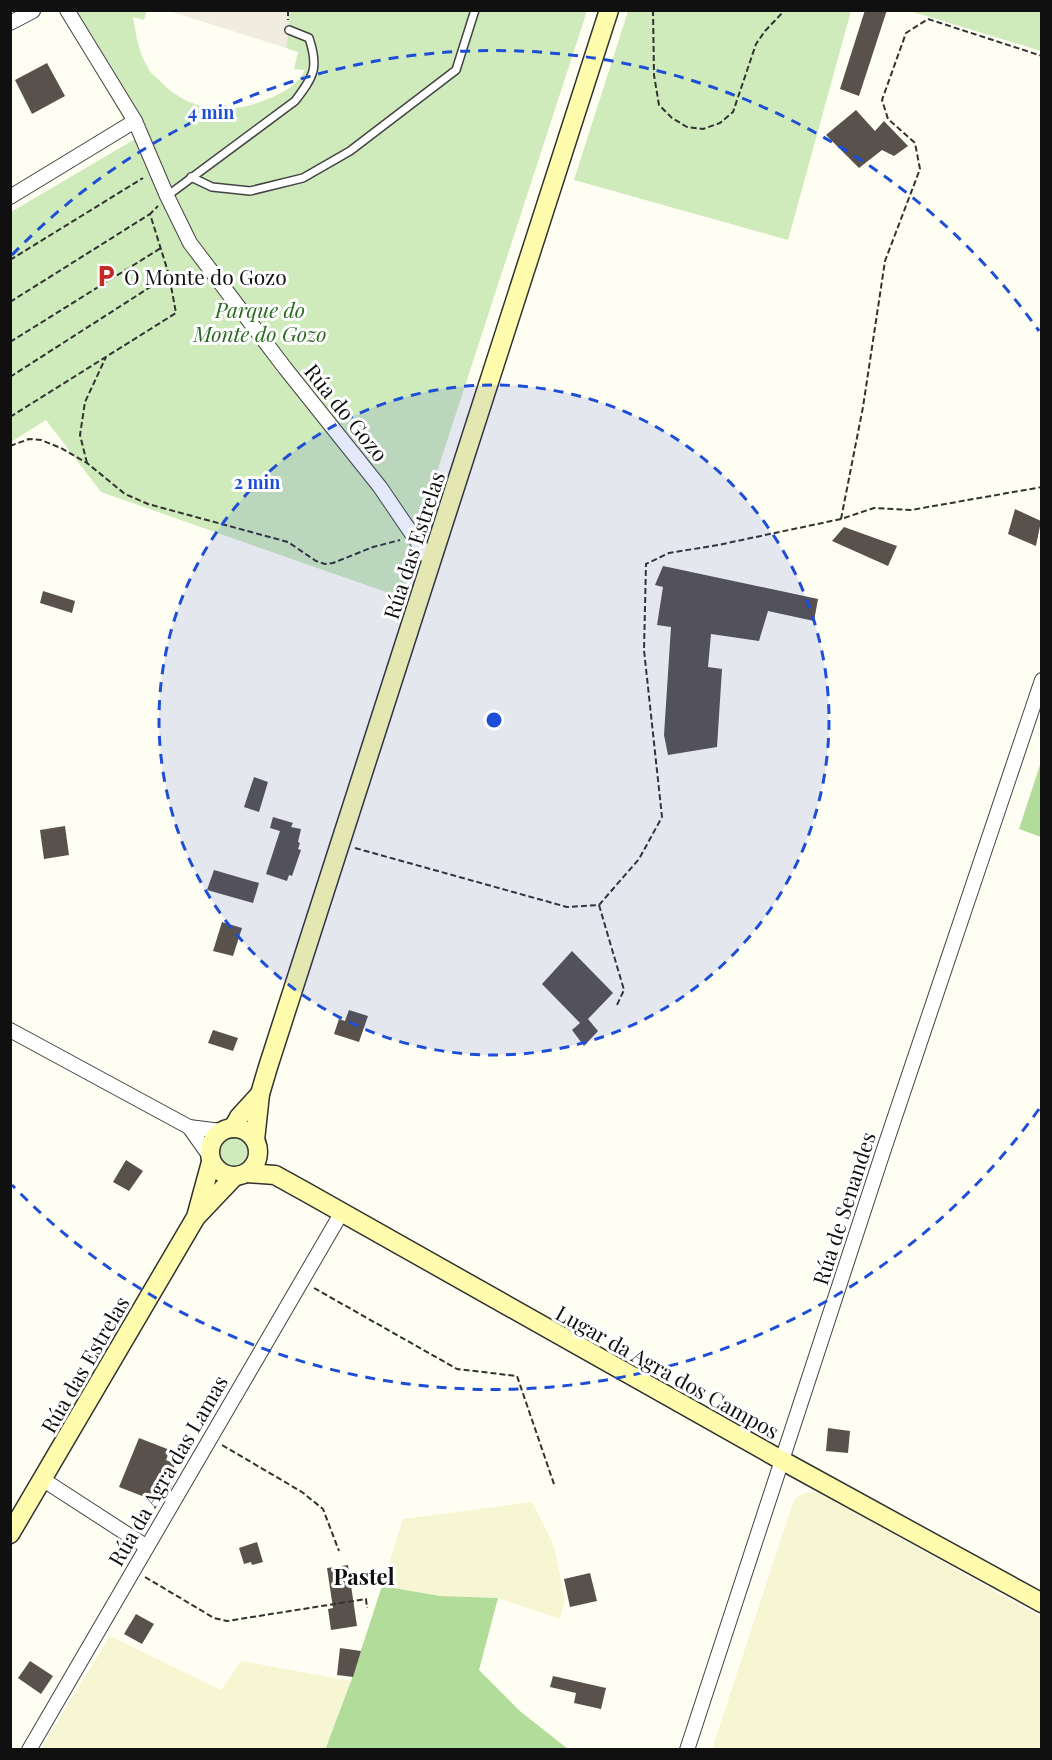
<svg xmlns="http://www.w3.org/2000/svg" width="1052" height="1760" font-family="'Playfair Display',serif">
  <rect width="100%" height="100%" fill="#fffef2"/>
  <g fill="#f6f6d2">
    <path d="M818,1492l223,125v132h-329l82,-249 9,-7z"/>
    <path d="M532,1502l22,44 11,54 -5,19 -62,-21 -58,-2 -58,-10 21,-67z"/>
    <path d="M110,1636l111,54 20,-29 110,20 -26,68 -285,1z"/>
  </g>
  <g fill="#d0ebbb">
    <path d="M61,11h86l-3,9 -11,-3c3,17 5,34 14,49 2,6 8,10 12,14 29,32 72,36 111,18 14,-6 28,-13 35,-28l-11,-1 4,-17 -12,-4 2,-34 6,-3h293l-164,504 -12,40 -8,43 -302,-106 -55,-72 -35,22v-230l124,-73z"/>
    <path d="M628,11h223l-63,229 -214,-60z"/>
    <path d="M910,11h131v40z"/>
    <circle cx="232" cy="1150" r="16"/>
  </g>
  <g fill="#b2dc9a">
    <path d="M1041,762v75l-22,-8z"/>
    <path d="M382,1586l58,10 58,2 -19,72 42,42 47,37 -243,1 26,-69z"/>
  </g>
  <path fill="#f0ede0" d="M169,11h119l1,19 -3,18z"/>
  <g fill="#59524c">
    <path d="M865,10h22l-28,86 -19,-7z"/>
    <path d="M47,63l18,33 -33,18 -17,-34z"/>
    <path d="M856,110l19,21 9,-10 24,25 -14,10 -12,-6 -23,18 -33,-33z"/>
    <path d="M1015,509l26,12 -5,25 -28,-12z"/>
    <path d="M844,527l53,19 -9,20 -56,-25z"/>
    <path d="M663,566l155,33 -4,22 -46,-10 -9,30 -48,-7 -3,33 14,2 -5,78 -49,8 -4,-20 7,-108 -14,-2 6,-38 -8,-2z"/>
    <path d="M43,591l32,10 -3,12 -32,-10z"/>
    <path d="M254,777l14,5 -9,30 -15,-5z"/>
    <path d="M273,817l20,6 -2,4 10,2 -3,13 2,1 -2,6 3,1 -9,26 -3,-1 -2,6 -21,-7 14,-43 -10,-3z"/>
    <path d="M65,826l4,29 -25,4 -4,-29z"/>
    <path d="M214,870l45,13 -6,20 -46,-13z"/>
    <path d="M222,922l20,6 -9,28 -20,-5z"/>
    <path d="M572,951l41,42 -25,26 10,12 -14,15 -12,-16 8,-7 -38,-39z"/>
    <path d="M349,1010l19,6 -9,26 -25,-8 5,-15 6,2z"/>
    <path d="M213,1030l25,8 -5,13 -25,-8z"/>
    <path d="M126,1160l17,11 -14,20 -16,-9z"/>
    <path d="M828,1428l22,3 -2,22 -22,-2z"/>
    <path d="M139,1438l31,12 -4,10 9,4 -4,11 4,2 -5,13 -3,5 -4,-1 -3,9 -41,-16z"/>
    <path d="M257,1542l6,20 -11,3 -1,-3 -7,2 -5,-16z"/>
    <path d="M348,1565l9,61 -26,4 -3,-21 5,-1 -6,-40z"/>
    <path d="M590,1573l7,28 -27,6 -6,-28z"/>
    <path d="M136,1614l18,10 -12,20 -18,-10z"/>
    <path d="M340,1648l21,3 -8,26 -16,-2z"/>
    <path d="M30,1661l23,15 -12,18 -23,-16z"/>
    <path d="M553,1676l53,12 -5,21 -27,-6 2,-10 -26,-6z"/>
  </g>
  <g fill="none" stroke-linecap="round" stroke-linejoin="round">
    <g stroke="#434343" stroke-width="10">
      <g id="lane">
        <path d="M191,177l21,10 38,4 53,-13 47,-27 106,-81 19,-60"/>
        <path d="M167,196l128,-95c19,-25 24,-33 14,-63l-20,-8"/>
      </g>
    </g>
    <g stroke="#434343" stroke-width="16">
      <g id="street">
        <path d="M67,10l68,111 32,75 23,47 95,125 95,119 51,75"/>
        <path d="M10,23l23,-12"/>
        <path d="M10,197l125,-76"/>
        <path d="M10,1030l179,97 32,4"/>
        <path d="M189,1127l20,28"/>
        <path d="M42,1479l105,68"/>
        <path d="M29,1750l313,-538"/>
        <path d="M687,1750l195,-595 160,-475"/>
      </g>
    </g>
    <g stroke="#323232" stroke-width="21">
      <g id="secondary">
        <circle cx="234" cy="1152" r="24"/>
        <path d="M233,1128l6,-11 21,-23"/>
        <path d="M255,1140l5,-46 8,-27 341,-1057"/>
        <path d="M247,1173l28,2 29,16 479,270 259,142"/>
        <path d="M197,1216l37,-39"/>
        <path d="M10,1534l186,-317 15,-55"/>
      </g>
    </g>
    <g stroke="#323232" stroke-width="2" stroke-dasharray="6 3" stroke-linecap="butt">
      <path d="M288,10v10"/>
      <path d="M653,10l1,65 5,30 13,13 15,9 16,2 17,-6 13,-11 23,-68 9,-13 20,-21"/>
      <path d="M10,260l133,-82"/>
      <path d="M10,302l140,-88"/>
      <path d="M10,342l151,-94"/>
      <path d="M10,377l159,-102"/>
      <path d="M10,417l166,-104 -7,-38 -19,-61 8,-8"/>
      <path d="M10,446l19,-7 12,1 20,8 26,15 38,31 23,10 140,38 28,19 9,3 8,-1 40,-16 27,-7"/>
      <path d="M87,463l-7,-28 5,-33 21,-45"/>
      <path d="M841,519l22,-112 22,-146 35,-92 -5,-26 -27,-24 -6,-19 24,-67 22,-14 114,37"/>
      <path d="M355,848l212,59 32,-2 40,-46 23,-42 -18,-167 2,-86 23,-11 49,-8 123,-26 33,-11 37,2 131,-23"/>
      <path d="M599,905l25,85 -8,17"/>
      <path d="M314,1288l143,81 60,7 38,111"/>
      <path d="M222,1445l80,47 21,17 16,42"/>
      <path d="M145,1577l69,41 13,3 139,-22 1,9"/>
    </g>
    <use href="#lane" stroke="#fff" stroke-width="7"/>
    <use href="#street" stroke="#fff" stroke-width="14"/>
    <use href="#secondary" stroke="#fffdad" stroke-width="18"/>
  </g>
  <circle cx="494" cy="720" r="335" fill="#1d4ed8" fill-opacity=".12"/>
  <g fill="none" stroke="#1d4ed8" stroke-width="3" stroke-dasharray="10 8">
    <circle cx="494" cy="720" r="335"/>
    <path d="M1039 1109A670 670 0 0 1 12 1185M12 255A670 670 0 0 1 1039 331"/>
  </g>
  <defs>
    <g id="parking-bare" transform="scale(1.8)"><path d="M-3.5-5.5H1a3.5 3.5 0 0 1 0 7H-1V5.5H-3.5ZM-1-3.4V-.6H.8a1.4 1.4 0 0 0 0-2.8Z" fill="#c22a25" stroke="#fff" stroke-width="2.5" paint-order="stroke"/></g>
  </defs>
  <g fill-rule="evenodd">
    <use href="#parking-bare" x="106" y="276"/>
  </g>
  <g text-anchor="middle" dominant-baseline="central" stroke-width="6" stroke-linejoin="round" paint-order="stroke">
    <g font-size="21" fill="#101010" stroke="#fff" text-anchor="start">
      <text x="124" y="276">O Monte do Gozo</text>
    </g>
    <g font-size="21" font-style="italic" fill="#28691e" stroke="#fff">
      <text x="260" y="309">Parque do<tspan x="260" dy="24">Monte do Gozo</tspan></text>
    </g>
    <g font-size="21" fill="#101010" stroke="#fff">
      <text transform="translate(347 412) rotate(51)">Rúa do Gozo</text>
      <text transform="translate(413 545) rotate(-72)">Rúa das Estrelas</text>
      <text transform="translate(843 1208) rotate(-72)">Rúa de Senandes</text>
      <text transform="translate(84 1364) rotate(-60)">Rúa das Estrelas</text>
      <text transform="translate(668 1371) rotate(29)">Lugar da Agra dos Campos</text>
      <text transform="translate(167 1470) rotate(-60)">Rúa da Agra das Lamas</text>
    </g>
    <g font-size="22" font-weight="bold" fill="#101010" stroke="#fff">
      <text x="364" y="1576">Pastel</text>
    </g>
  </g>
  <circle cx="494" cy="720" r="9" fill="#1d4ed8" stroke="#fff" stroke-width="3"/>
  <g font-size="18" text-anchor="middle" font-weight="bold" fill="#1d4ed8" stroke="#fff" stroke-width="6" stroke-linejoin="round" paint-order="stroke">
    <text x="211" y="119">4 min</text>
    <text x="257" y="489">2 min</text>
  </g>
  <rect width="1052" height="1760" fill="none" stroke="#101010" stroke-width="24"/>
</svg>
